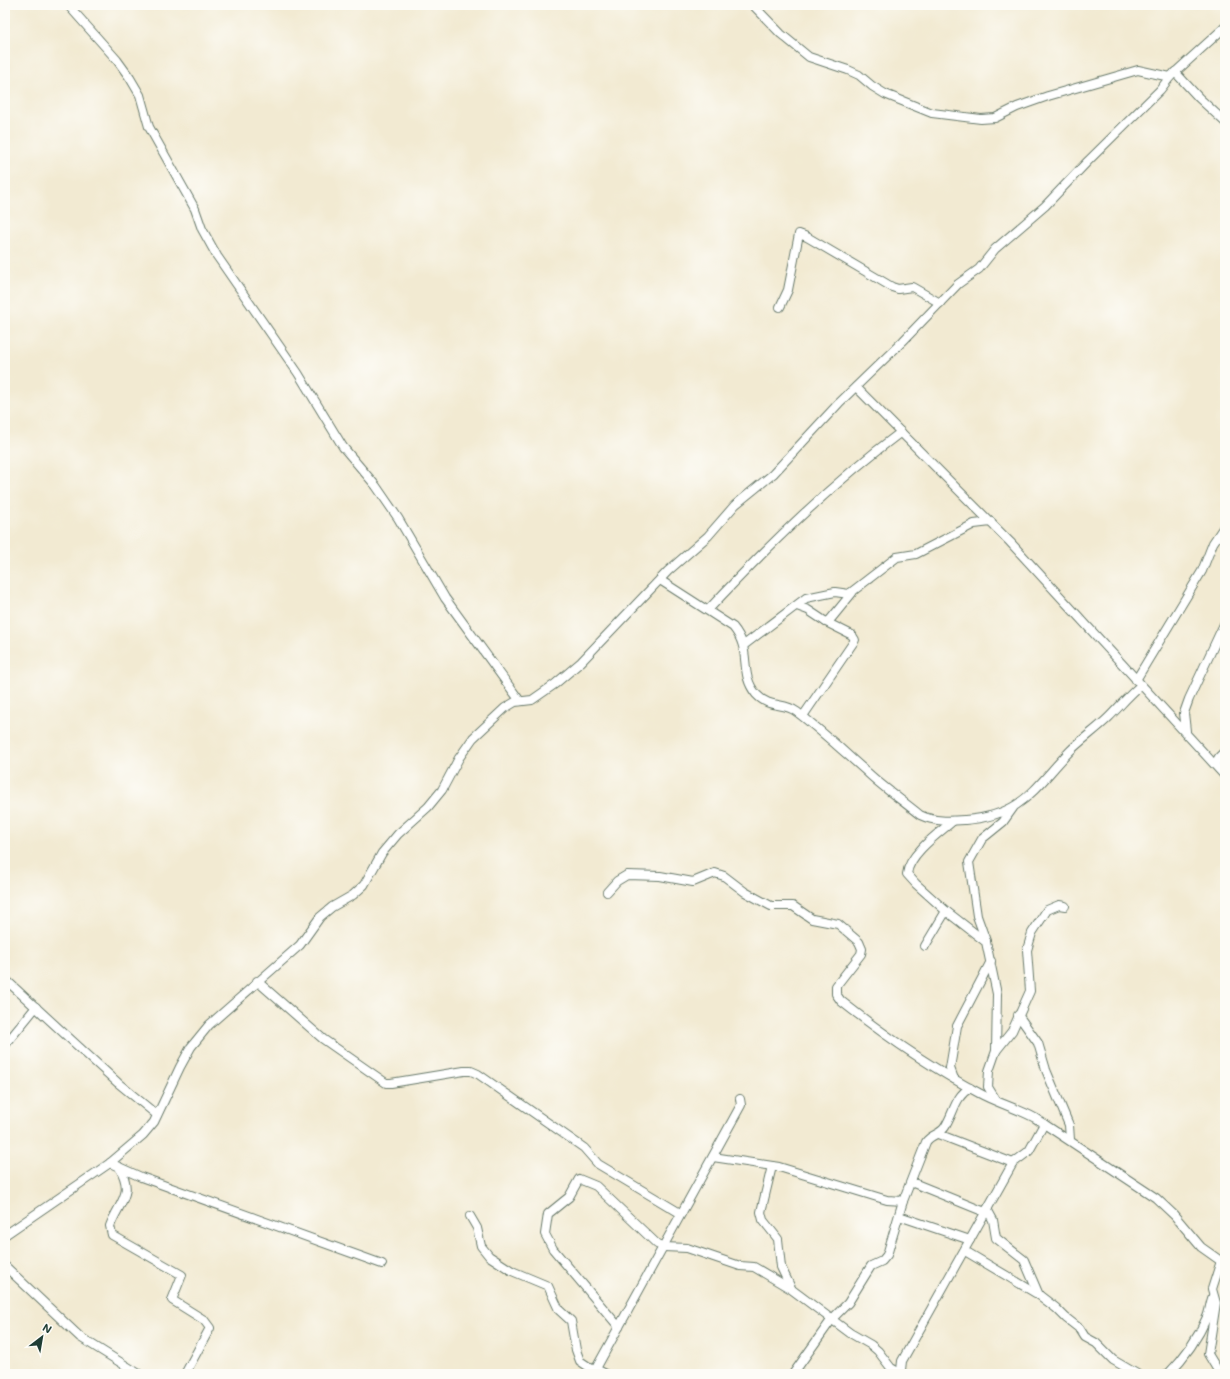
<svg xmlns="http://www.w3.org/2000/svg" width="1230" height="1379" font-family="Mali,sans-serif">
  <rect width="100%" height="100%" fill="#fdfcf7"/>
  <filter id="ink" filterUnits="userSpaceOnUse"><feTurbulence type="fractalNoise" baseFrequency=".025" numOctaves="2"/><feDisplacementMap in="SourceGraphic" scale="8" xChannelSelector="R" yChannelSelector="G"/><feConvolveMatrix kernelMatrix="1 2 1 2 8 2 1 2 1" color-interpolation-filters="sRGB"/></filter>
  <filter id="wash" filterUnits="userSpaceOnUse"><feTurbulence type="fractalNoise" baseFrequency=".012" numOctaves="4" result="noise"/><feDisplacementMap in="SourceGraphic" scale="16" xChannelSelector="R" yChannelSelector="G"/><feGaussianBlur stdDeviation="0.9" result="paint"/><feColorMatrix in="noise" values="0 0 0 0 0 0 0 0 0 0 0 0 0 0 0 0 0 1.4 0 .05"/><feComposite in="paint" operator="in"/></filter>
  <g filter="url(#wash)">
    <rect width="100%" height="100%" fill="#f2ead2"/>
  </g>
  <g filter="url(#ink)">
    <g fill="none" stroke-linecap="round" stroke-linejoin="round">
      <g stroke="#697a6b" stroke-width="10">
        <g id="minor">
          <path d="M68,5l49,55 13,18 10,17 9,32 46,82 7,20 15,27 81,117 45,74 33,39 22,32 47,80 75,103"/>
          <path d="M753,5l28,29 28,23 39,13 11,5 13,11 13,8 47,19 49,6 14,-1 22,-11 31,-11 90,-26 32,7"/>
          <path d="M1175,72l24,26 26,24"/>
          <path d="M780,307l8,-17 11,-56 8,3 85,50 6,2 14,-2 28,16"/>
          <path d="M856,387l154,155 215,234"/>
          <path d="M660,580l73,47c20,24 5,45 23,67 15,16 27,7 41,18 25,19 47,40 71,61 16,15 35,28 52,42 15,7 29,6 45,5 59,-5 68,-31 105,-69 12,-12 27,-22 39,-34 11,-11 20,-22 32,-32"/>
          <path d="M797,606l11,4 18,12 4,-2 22,-27"/>
          <path d="M708,610c60,-64 122,-125 193,-178"/>
          <path d="M744,645l62,-47 29,-6 14,2 48,-37 19,-3 58,-30 17,-2"/>
          <path d="M1136,680l66,-109 11,-28 12,-18"/>
          <path d="M803,716l52,-76 -3,-5 -26,-13"/>
          <path d="M1186,731l-2,-18 5,-14 36,-77"/>
          <path d="M1215,764l4,-7 6,-6"/>
          <path d="M953,821c-14,12 -44,33 -46,53l9,10 30,27 40,31 11,52 -1,57"/>
          <path d="M607,892l10,-11 10,-6 33,1 33,6 22,-9 9,3 21,16 26,14h22l19,13 26,5 21,18 3,7 -1,5 -25,32v8l5,7c43,34 89,66 138,92 18,10 38,15 56,25l121,80 18,17 27,32 24,17"/>
          <path d="M986,941l-9,-25 -8,-54 13,-23 21,-17 10,-14"/>
          <path d="M925,946l21,-35"/>
          <path d="M5,979l113,104 39,32"/>
          <path d="M257,981l66,58 63,44h5l73,-12h7l7,3 106,74 14,16 82,49"/>
          <path d="M1018,1015l20,28 8,27 23,55 1,15"/>
          <path d="M5,1045l31,-38"/>
          <path d="M954,1079l-4,-11 7,-42 34,-65"/>
          <path d="M996,1100l-8,-13 1,-16 7,-20 16,-20 18,-40 -3,-41 5,-17 15,-23 12,-5 6,1"/>
          <path d="M938,1134l75,29"/>
          <path d="M713,1157l66,10 108,33 16,1"/>
          <path d="M110,1163l31,14 241,87"/>
          <path d="M772,1166l-11,46 2,8 15,19 3,28 10,21"/>
          <path d="M119,1167c16,27 0,35 -9,59l2,9 70,40 -10,25 32,20 6,8 -25,46"/>
          <path d="M911,1182l74,30"/>
          <path d="M987,1209l6,11 3,18 28,22 15,35"/>
          <path d="M470,1216l7,12 4,18 8,10 23,15 36,15 11,24 12,11 5,29 4,11 15,10"/>
          <path d="M899,1216l71,24"/>
          <path d="M5,1235l105,-72 33,-28 11,-13 26,-55 11,-20 18,-22 91,-80 20,-28 12,-10 21,-12 11,-10 18,-32 16,-19 30,-27 14,-17 17,-32 14,-20 32,-30 10,-6 17,-2 23,-16 26,-22 87,-91 40,-35 27,-31 38,-31 66,-71 64,-62 55,-57 21,-15 16,-20 50,-43 43,-45 72,-71 10,-13 55,-50"/>
          <path d="M965,1251l74,44 17,13 10,10 14,11 5,8 11,6 17,17 24,14"/>
          <path d="M5,1266l75,71 59,37"/>
          <path d="M619,1327l-66,-78 -8,-15 3,-20 21,-17 10,-18 17,7 61,58 7,3 23,1 53,18 14,1 37,22 59,44 21,12 7,6 13,17 11,6"/>
          <path d="M596,1369l10,5"/>
          <path d="M593,1374l148,-269 -1,-6"/>
          <path d="M746,1374h4"/>
          <path d="M793,1374l39,-55 16,-16 23,-37 11,-5 5,-6 16,-54 23,-59c5,-8 14,-7 19,-15 9,-14 10,-31 25,-39"/>
          <path d="M903,1374l-2,-4 1,-9 111,-198 16,-12 15,-27"/>
          <path d="M1168,1374c16,-16 30,-36 39,-57 3,-7 3,-15 6,-21"/>
          <path d="M1220,1374l-12,-20 8,-51 -4,-14 9,-28"/>
        </g>
      </g>
      <use href="#minor" stroke="#fff" stroke-width="8"/>
    </g>
  </g>
  <rect width="1230" height="1379" fill="none" stroke="#fdfcf7" stroke-width="20"/>
  <g transform="translate(42 1337) rotate(31)" stroke="#fdfcf7" stroke-width="3" paint-order="stroke">
  <path d="M0-3L7 15L0 10L-7 15Z" fill="#1f3d34"/>
  <text y="-6" font-size="11" font-weight="bold" text-anchor="middle" fill="#1f3d34">N</text>
  </g>
</svg>
